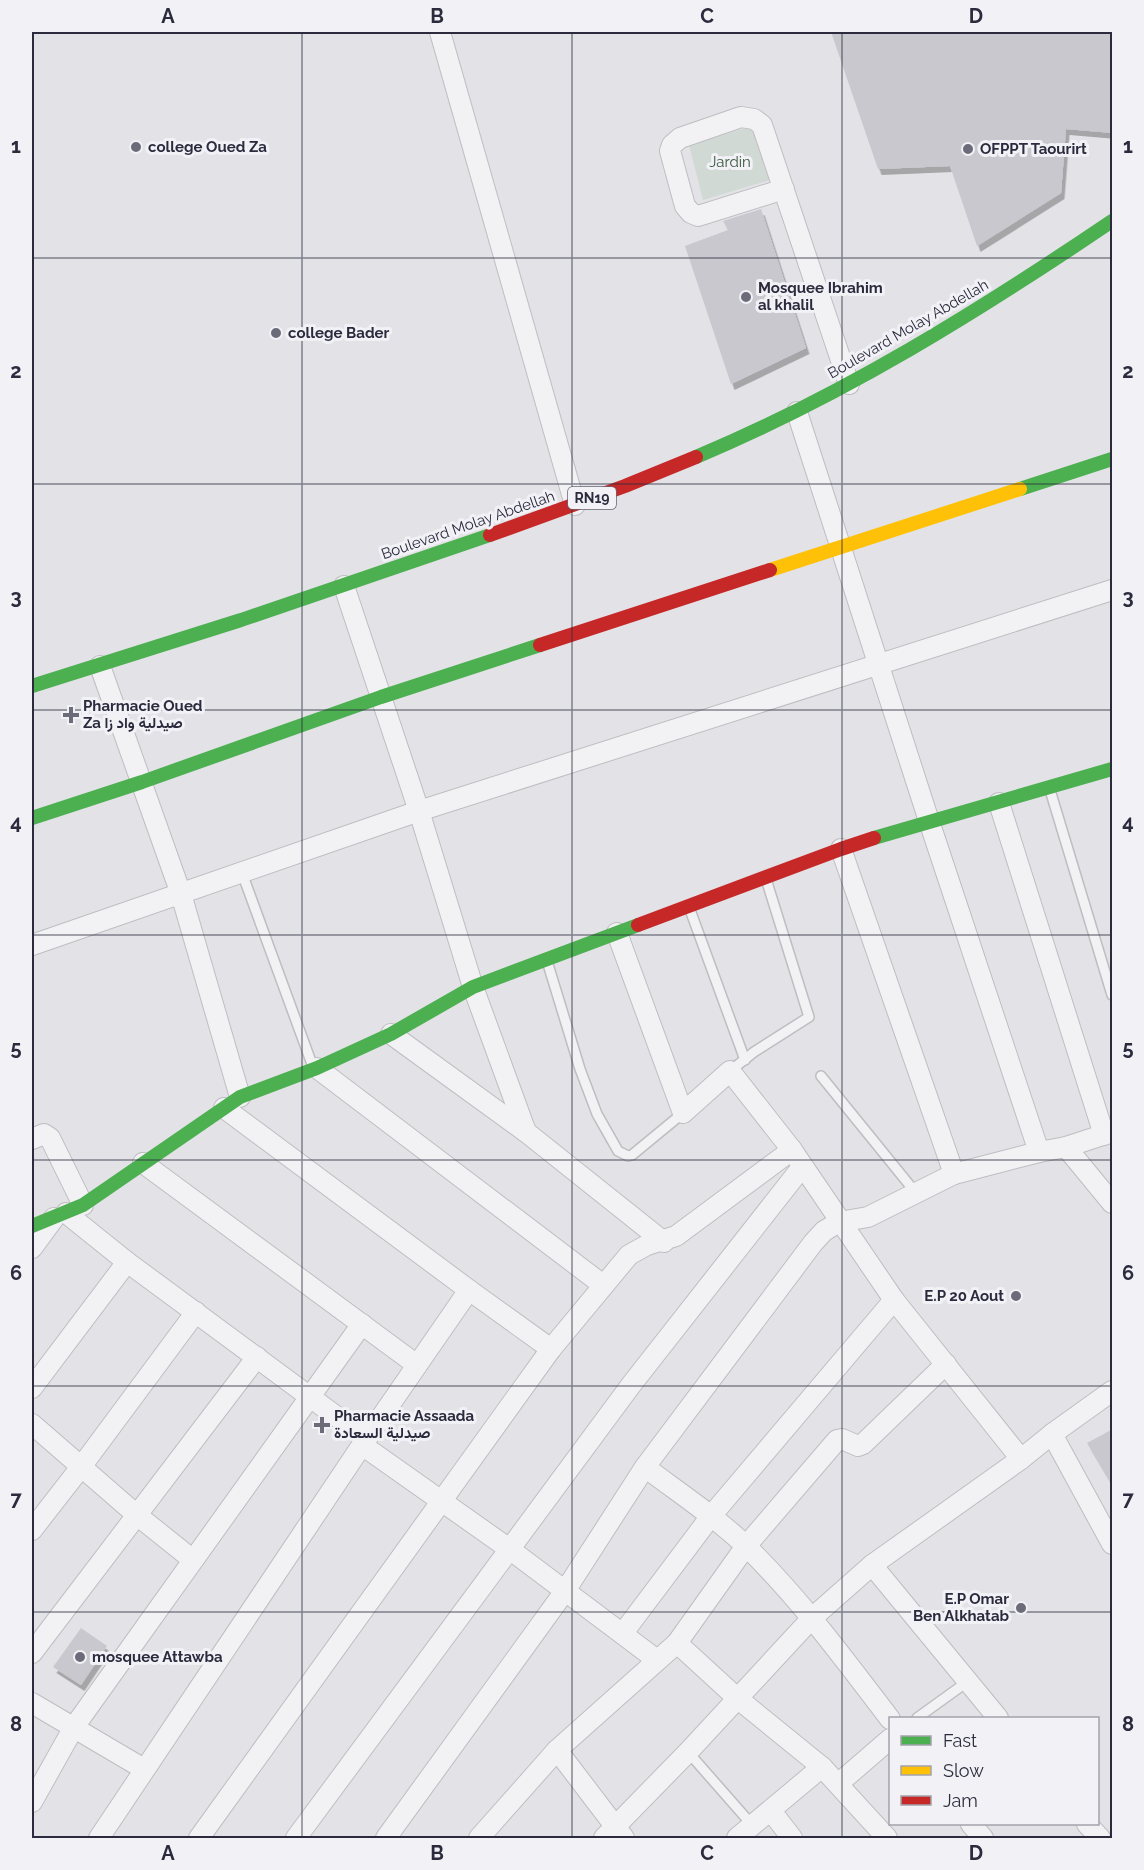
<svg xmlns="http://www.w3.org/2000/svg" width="1144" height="1870" font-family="Raleway,Vazirmatn,sans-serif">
  <defs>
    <filter id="shadow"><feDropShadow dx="3.5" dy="6" stdDeviation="0" flood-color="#0004"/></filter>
  </defs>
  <rect width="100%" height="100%" fill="#e2e2e7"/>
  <path fill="#d1d9d4" d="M753,126l17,54 -67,20 -14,-55z"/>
  <g fill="#c8c8ce" filter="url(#shadow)">
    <path d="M831,32h282v101l-47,-4 -5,64 -84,53 -27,-80 -72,3z"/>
    <path d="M761,209l45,139 -75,36 -46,-138 43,-16 -5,-9z"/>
    <path d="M1113,1429v58l-26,-44z"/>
    <path d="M81,1628l26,18 -26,39 -28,-18z"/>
  </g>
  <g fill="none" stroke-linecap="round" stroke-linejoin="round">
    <g stroke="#bebec2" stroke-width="12">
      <g id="lane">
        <path d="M1050,790l62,205"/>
        <path d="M242,873l71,194"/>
        <path d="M689,907l56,153"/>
        <path d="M547,961l33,108 17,45 21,37 10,5 4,-1 51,-42"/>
        <path d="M730,1071l24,-19 55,-35 -43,-138"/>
        <path d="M821,1076l95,117"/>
        <path d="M917,1718l50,-36"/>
        <path d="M688,1752l65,74"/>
      </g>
    </g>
    <g stroke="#bebec2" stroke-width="22">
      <g id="street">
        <path d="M440,32l135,473"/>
        <path d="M784,189l-86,27 -7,-3 -6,-7 -15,-55 2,-6 8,-7 61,-21 13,2 8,6 87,259"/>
        <path d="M797,412l132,409 110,331"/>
        <path d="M344,586l75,225 54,176 53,145"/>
        <path d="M100,666l81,228 59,203"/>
        <path d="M999,803l105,332"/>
        <path d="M841,849l113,325"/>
        <path d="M617,933l66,180 47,-42 62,79 102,150 127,159"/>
        <path d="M32,945l387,-134 693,-221"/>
        <path d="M391,1034l135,98 138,110"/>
        <path d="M317,1068l286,217"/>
        <path d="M224,1108l245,182 82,59"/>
        <path d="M32,1139l12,-5 6,4 33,67"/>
        <path d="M1066,1147l46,56"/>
        <path d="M143,1163l274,202"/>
        <path d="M66,1213l61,49 240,177"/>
        <path d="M32,1248l22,-30"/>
        <path d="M32,1388l95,-126"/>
        <path d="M32,1424l106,92 55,44"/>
        <path d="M1052,1434l60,110"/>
        <path d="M362,1445l146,103 149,112"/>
        <path d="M645,1467c34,26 71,50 101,79 54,53 99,114 144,173"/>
        <path d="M32,1530l49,-63 115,-155"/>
        <path d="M872,1565l126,153"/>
        <path d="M623,1633l88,-117 183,-216"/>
        <path d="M677,1643l60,55 85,69 65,71"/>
        <path d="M32,1653l225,-296"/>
        <path d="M32,1703l112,66"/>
        <path d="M557,1750l67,88"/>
        <path d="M839,1783l51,-44"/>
        <path d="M32,1802l42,-75 288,-403"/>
        <path d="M771,1811l21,27"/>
        <path d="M971,1824l12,14"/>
        <path d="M1087,1824l13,14"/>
        <path d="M99,1838l263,-393 107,-155"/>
        <path d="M199,1838l352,-489 78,-94 18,-10 29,-9 116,-86"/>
        <path d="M296,1838l335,-453 171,-218"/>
        <path d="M386,1838l179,-247 80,-124 168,-224 11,-12 15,-9 29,-5 86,-43 85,-22 27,-5 46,-15"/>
        <path d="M479,1838l78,-88 120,-107 69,-97 91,-106 5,-1 16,7 5,-2 83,-80"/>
        <path d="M604,1838l84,-86 124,-134 60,-53 149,-106 31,-25 60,-43"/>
        <path d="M737,1838l85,-71"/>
      </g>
    </g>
    <use href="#lane" stroke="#f2f2f4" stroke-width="9"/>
    <use href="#street" stroke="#f2f2f4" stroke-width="20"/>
    <g stroke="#4caf50" stroke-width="14">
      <path d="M696,457c148,-62 283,-146 416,-236"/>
      <path d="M1020,489l92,-30"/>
      <path d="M32,686l209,-66 249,-85"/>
      <path d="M32,818l110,-36 239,-85 159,-52"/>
      <path d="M874,838l238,-69"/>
      <path d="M32,1226l51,-21 157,-108 77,-29 74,-34 82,-47 165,-62"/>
    </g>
    <path stroke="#ffc107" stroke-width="14" d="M770,570l250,-81"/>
    <g stroke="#c62828" stroke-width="14">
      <path d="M490,535l135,-49 71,-29"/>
      <path d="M540,645l230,-75"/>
      <path d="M638,925l203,-76 33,-11"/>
    </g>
  </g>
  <path fill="none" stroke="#2c2b3e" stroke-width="1.5" stroke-opacity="0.55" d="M302,32v1806M572,32v1806M842,32v1806M32,258h1080M32,484h1080M32,710h1080M32,935h1080M32,1160h1080M32,1386h1080M32,1612h1080"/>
  <g fill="#6c6b79" stroke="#f1f1f6" stroke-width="2">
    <circle cx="136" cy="147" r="6"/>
    <circle cx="968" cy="149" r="6"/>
    <circle cx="746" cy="297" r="6"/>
    <circle cx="276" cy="333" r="6"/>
    <path d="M68 706h6v6h6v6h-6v6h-6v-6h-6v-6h6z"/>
    <circle cx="1016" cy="1296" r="6"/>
    <path d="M319 1416h6v6h6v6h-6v6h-6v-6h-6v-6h6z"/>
    <circle cx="1021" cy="1608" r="6"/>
    <circle cx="80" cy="1657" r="6"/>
  </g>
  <g text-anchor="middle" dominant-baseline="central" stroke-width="6" stroke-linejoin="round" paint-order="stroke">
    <rect fill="#f1f1f6" stroke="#676675" stroke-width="1.5" x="568" y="487" width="48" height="22" rx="4.5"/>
    <g font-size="14" font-weight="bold" fill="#2c2b3e">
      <text x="592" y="498">RN19</text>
    </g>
    <g font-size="15" font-weight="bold" fill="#2c2b3e" stroke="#f1f1f6" text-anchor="start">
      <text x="148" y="147">college Oued Za</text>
      <text x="980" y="149">OFPPT Taourirt</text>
      <text x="758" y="288">Mosquee Ibrahim<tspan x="758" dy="17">al khalil</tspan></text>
      <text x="288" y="333">college Bader</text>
      <text x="83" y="706">Pharmacie Oued<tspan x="83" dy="17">Za صيدلية واد زا</tspan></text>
      <text x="1004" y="1296" text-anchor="end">E.P 20 Aout</text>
      <text x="334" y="1416">Pharmacie Assaada<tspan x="334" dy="17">صيدلية السعادة</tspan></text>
      <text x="1009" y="1599" text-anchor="end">E.P Omar<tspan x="1009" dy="17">Ben Alkhatab</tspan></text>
      <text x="92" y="1657">mosquee Attawba</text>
    </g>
    <g font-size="15" fill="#3a5840" stroke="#f1f1f6">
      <text x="730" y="162">Jardin</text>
    </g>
    <g font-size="15" fill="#2c2b3e" stroke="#f1f1f6">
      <text transform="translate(908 329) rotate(-30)">Boulevard Molay Abdellah</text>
      <text transform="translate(468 525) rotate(-19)">Boulevard Molay Abdellah</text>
    </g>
  </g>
  <rect width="1144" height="1870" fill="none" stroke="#f1f1f6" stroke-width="66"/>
  <rect x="889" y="1717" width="210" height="108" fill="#f1f1f6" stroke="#a2a2ac" stroke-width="1.5"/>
  <rect x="901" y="1736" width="30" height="9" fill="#4caf50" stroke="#a2a2ac" stroke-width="1.5"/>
  <text x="943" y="1747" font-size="18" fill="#2c2b3e">Fast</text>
  <rect x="901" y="1766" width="30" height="9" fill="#ffc107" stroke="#a2a2ac" stroke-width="1.5"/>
  <text x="943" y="1777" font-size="18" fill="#2c2b3e">Slow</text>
  <rect x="901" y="1796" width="30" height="9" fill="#c62828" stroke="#a2a2ac" stroke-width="1.5"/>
  <text x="943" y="1807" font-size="18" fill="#2c2b3e">Jam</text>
  <rect x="33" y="33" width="1078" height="1804" fill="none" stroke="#2c2b3e" stroke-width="2"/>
  <g font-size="20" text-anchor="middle" font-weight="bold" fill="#2c2b3e">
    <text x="168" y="23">A</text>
    <text x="437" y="23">B</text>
    <text x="707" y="23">C</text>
    <text x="976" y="23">D</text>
    <text x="16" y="153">1</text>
    <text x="1128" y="153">1</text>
    <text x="16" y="378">2</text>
    <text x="1128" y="378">2</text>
    <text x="16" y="604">3</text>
    <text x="1128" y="604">3</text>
    <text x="16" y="829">4</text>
    <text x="1128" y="829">4</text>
    <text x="16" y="1055">5</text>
    <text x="1128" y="1055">5</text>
    <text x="16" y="1280">6</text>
    <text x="1128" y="1280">6</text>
    <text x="16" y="1506">7</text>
    <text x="1128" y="1506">7</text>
    <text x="16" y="1731">8</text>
    <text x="1128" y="1731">8</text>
    <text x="168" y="1860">A</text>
    <text x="437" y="1860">B</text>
    <text x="707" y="1860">C</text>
    <text x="976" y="1860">D</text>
  </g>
</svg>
